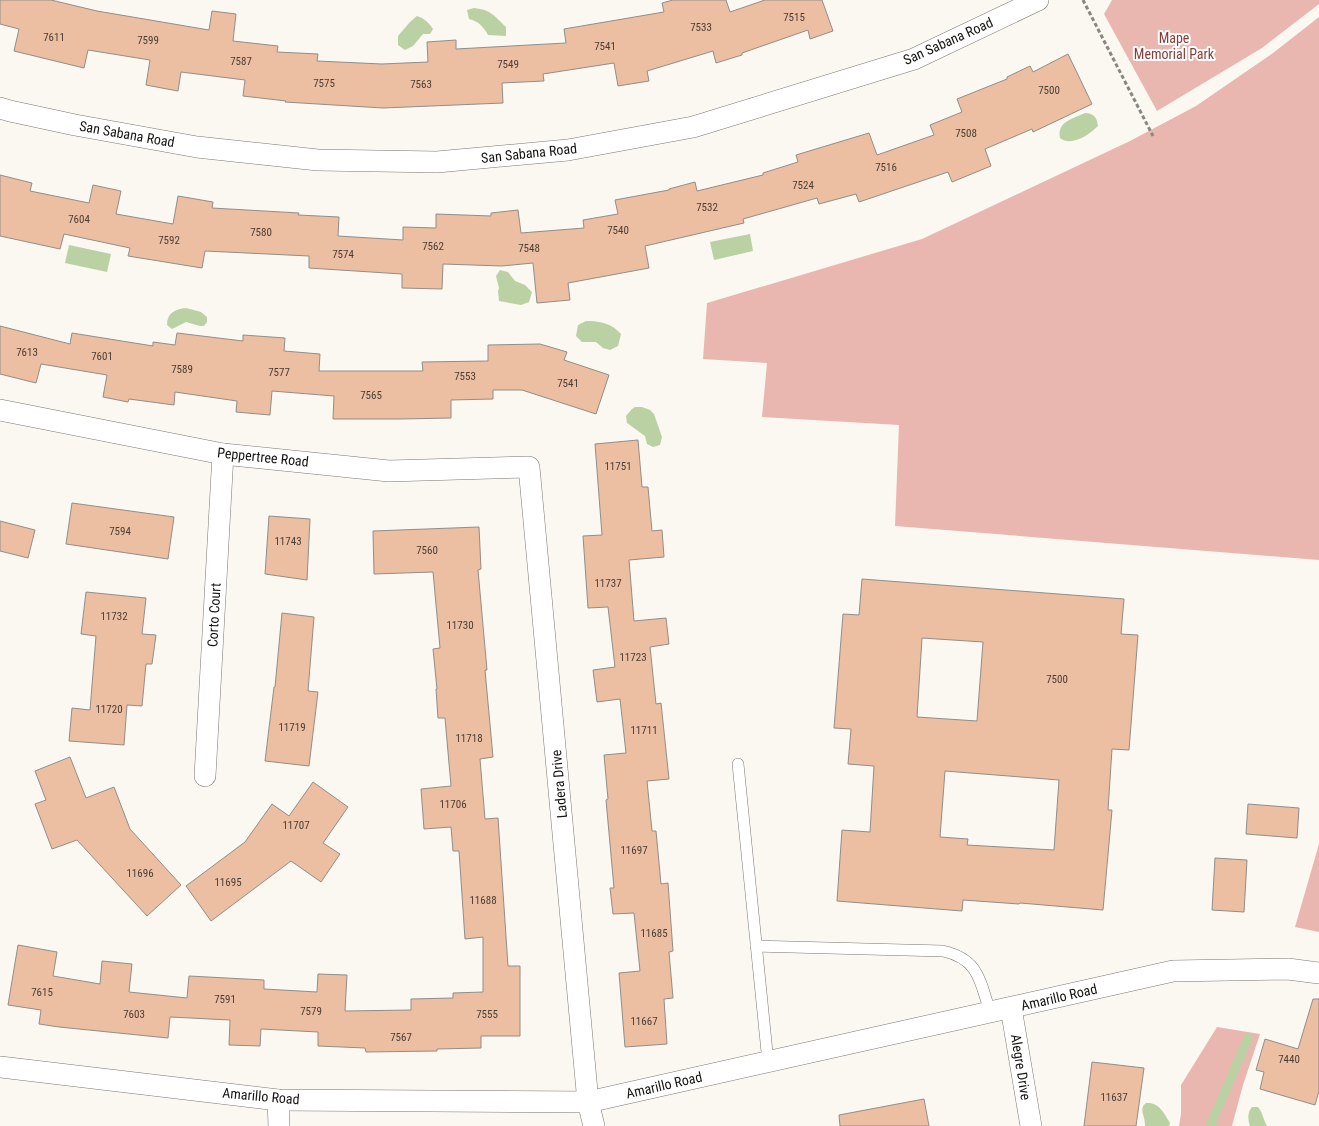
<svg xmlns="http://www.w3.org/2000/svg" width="1319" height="1126" font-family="'Roboto Condensed',sans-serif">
  <rect width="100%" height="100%" fill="#fbf7f1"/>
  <g fill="#eab7b0">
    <path d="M1112,0h207v4l-57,44 -105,63 -53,-97z"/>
    <path d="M1319,17v543l-424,-34 4,-101 -137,-8 5,-54 -64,-4 4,-56 215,-64 208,-98 66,-35 77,-53z"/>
    <path d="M1319,844v88l-24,-5z"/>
    <path d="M1217,1027l43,7 -17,51 -11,41h-53l2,-12v-29z"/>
  </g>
  <g fill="#bad1a3">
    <path d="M474,8c18,2 20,8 32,19v9l-18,-1c-4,-8 -10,-14 -19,-16l-2,-9z"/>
    <path d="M417,16c7,2 12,7 16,13l-3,5h-7l-10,12 -8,4 -7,-5v-9l12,-14z"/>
    <path d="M1085,113c9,0 12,5 13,13 -9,9 -27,21 -38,12 -3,-17 13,-19 25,-25z"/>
    <path d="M750,234l3,17 -39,9 -4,-18z"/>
    <path d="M69,245l42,9 -4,18 -42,-9z"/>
    <path d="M500,270l8,2 7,9 10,4 7,7 -3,10 -8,3 -22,-4 -1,-10 1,-3 -3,-12z"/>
    <path d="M186,308l15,4 6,5v5l-3,4h-4l-14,-4 -14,7 -5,-4c0,-12 8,-16 19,-17z"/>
    <path d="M586,321c14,0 25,2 35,13l-3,12 -8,4 -7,-2 -7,-6h-14l-6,-6 2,-11z"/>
    <path d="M635,407h7l8,3 4,4 8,23 -2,8 -7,2 -6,-3 -2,-8 -18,-13 -1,-7 6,-7z"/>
    <path d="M1146,1103c13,-1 18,10 24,20l-1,3h-24c1,-9 -7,-17 1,-23z"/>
    <path d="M1252,1107h6c5,6 5,12 9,19h-17c-2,-7 -3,-13 2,-19z"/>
  </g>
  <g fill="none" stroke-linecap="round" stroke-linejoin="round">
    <path stroke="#bad1a3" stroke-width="9" d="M1210,1126l38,-88"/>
  </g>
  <g fill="#ecbea2" stroke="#938d89" fill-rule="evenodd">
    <path d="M0,0h51l46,11 112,19 3,-19 24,3 -3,27 45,5 -1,6 41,2 -1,7 65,3 46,-2 -1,-20 29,-2v9l110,-6 -2,-14 100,-17 -2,-9 11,-3h53l4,12 35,-12h57l11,31 -23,8 -2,-9 -66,23v2l-26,8 -3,-12 -66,20 2,10 -31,5 -4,-23 -71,11 1,7 -42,2 1,20 -120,5 -98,-6 1,-1 -43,-5 2,-16 -64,-8 -3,19 -32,-6 4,-25 -62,-10 -4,18 -70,-17 5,-22 -19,-5z"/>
    <path d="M1068,54l24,50 -59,28 -1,-3 -47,20 6,17 -39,16 -4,-10 -89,30 -3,-8 -37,10 -2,-6 -74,21 1,4 -99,23 4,22 -81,15 2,17 -33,3 -4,-40 -31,3 -59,-2 -1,25 -40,-1v-14l-93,-6v-12l-104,-5 -3,17 -74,-12 2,-8 -66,-14 -4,15 -60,-13v-61l32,8 -2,8 59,12 4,-18 28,6 -5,23 57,10 5,-28 35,6 -1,6 87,5 -1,2 41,2 -1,19 65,4v-13l33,1v-14l55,2v-3l27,-3 3,23 63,-5 -1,-8 35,-6 -3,-14 54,-10v-1l26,-7 2,9 66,-16v-2l35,-11 -2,-7 73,-22 8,22 57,-20 -4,-10 32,-13 -5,-13 50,-20v-2l23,-11 3,6z"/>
    <path d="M0,326l70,18 2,-11 81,13v-4l22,3 2,-12 66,8v-6l42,3 -1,13 36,3 -1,17h104l-1,-9 66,-1v-16l52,-1 27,8 -3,8 45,15 -13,39 -74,-24h-29v9l-42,1v18l-50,1h-68l1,-23 -62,-5 -2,24 -34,-3 1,-11 -62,-9 -1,13 -45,-6 -1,3 -25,-5 4,-22 -66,-11 -5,19 -36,-9z"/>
    <path d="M638,440l4,47h6l4,44 10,-1 2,27 -35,3 5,61 32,-3 3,26 -19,3 6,57 5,-1 8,76 -22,2 5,50h4l5,53 7,-1 5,68 -4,1 4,46 -9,1 3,45 -42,3 -6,-74 21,-2 -6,-58 -21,1 -3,-26h4l-8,-88 2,-1 -4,-44 22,-2 -6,-54 -23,3 -4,-32 22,-3 -7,-60 -20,1 -5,-72 19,-1 -7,-91z"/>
    <path d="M72,503l102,14 -6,42 -102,-15z"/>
    <path d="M269,516l41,3 -3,61 -42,-6z"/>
    <path d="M0,521l35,9 -7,28 -28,-7z"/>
    <path d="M479,527l2,42 -3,1 9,100h-2l8,87 -13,2 5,60 13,-1 10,148h12v70h-39v12l-44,1v2l-71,1 -1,-4 -47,-2v-14l-57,-3 -1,17 -31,-1 1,-25 -60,-3 -2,21 -109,-11 -20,-3 2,-14 -33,-5 10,-60 39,7 -4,24 47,8 2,-23 30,3 -3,28 58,6 2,-22 75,4v9l53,3 1,-18 29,1 -2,36 66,-1v-11l42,-1v-5l30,-1v-55l-18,2 -6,-88h-6l-2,-24 -27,2 -3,-40 30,-3 -6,-68h-7l-2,-29h1l-4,-40 7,-1 -7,-76 -59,2 -1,-43z"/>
    <path d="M862,579l262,20 -3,35 17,1 -9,115 -17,-1 -4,61h4l-9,100 -83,-7 -1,1 -56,-4 -1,11 -125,-10 5,-71 28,2 4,-66 -26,-2 3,-35 -17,-1 9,-114 16,1zM922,638l61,4 -6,79 -60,-4zM945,771l114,9 -5,70 -87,-5 1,-6 -28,-2z"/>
    <path d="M86,592l60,6 -4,36 14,1 -4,29h-6l-4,42 -15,-1 -3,40 -55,-4 3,-33 18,2 6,-74 -15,-2z"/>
    <path d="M282,613l32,4 -6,74 10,1 -9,74 -44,-5 9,-74h1z"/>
    <path d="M70,757l16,41 28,-11 16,42 51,56 -34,31 -70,-76 -25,9 -17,-45 11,-4 -11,-29z"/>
    <path d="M313,782l35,25 -25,36 17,11 -19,28 -30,-21 -80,60 -25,-35 59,-44 27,-38 17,12z"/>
    <path d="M1248,804l51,4 -2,30 -51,-4z"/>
    <path d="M1215,858l32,2 -3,52 -32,-2z"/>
    <path d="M1313,999h6v92l-4,14 -55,-16 4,-17 -8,-2 9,-31 33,10z"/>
    <path d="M1092,1062l52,6 -8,58h-52z"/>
    <path d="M924,1099l5,27h-89l-1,-11z"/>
  </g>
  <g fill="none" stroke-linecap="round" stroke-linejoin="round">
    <g stroke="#7b7873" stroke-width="12">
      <g id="lane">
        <path d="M738,764l30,298"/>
        <path d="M756,946l187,5c36,8 37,30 47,61"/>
      </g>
    </g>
    <g stroke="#7b7873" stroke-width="22">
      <g id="street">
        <path d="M0,108l10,3 65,14 122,22 121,13 119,2 131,-12 125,-23 221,-68 124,-59"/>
        <path d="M0,410l223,44 166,17 140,-4 59,635 6,24"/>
        <path d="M205,776l18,-322"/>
        <path d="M1011,1008l20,118"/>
        <path d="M0,1067l278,33 310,2 585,-131 115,-2 31,4"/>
        <path d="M278,1100l1,26"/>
      </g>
    </g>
    <path stroke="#898682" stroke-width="3" stroke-dasharray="4 2.5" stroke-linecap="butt" d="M1083,0l70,136"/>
    <use href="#lane" stroke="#fff" stroke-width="11"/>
    <use href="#street" stroke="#fff" stroke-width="21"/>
  </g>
  <g text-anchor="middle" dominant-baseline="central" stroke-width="4" stroke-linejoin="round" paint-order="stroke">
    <g font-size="11" fill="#4a3e35">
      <text x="794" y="17">7515</text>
      <text x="701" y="27">7533</text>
      <text x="54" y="37">7611</text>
      <text x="148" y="40">7599</text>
      <text x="605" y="46">7541</text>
      <text x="241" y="61">7587</text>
      <text x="508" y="64">7549</text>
      <text x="324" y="83">7575</text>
      <text x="421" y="84">7563</text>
      <text x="1049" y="90">7500</text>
      <text x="966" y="133">7508</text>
      <text x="886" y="167">7516</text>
      <text x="803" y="185">7524</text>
      <text x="707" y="207">7532</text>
      <text x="79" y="219">7604</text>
      <text x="618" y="230">7540</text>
      <text x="261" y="232">7580</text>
      <text x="169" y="240">7592</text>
      <text x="433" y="246">7562</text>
      <text x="529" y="248">7548</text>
      <text x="343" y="254">7574</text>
      <text x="27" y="352">7613</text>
      <text x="102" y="356">7601</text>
      <text x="182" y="369">7589</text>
      <text x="279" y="372">7577</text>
      <text x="465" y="376">7553</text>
      <text x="568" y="383">7541</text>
      <text x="371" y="395">7565</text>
      <text x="618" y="466">11751</text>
      <text x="120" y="531">7594</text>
      <text x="288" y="541">11743</text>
      <text x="427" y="550">7560</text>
      <text x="608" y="583">11737</text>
      <text x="114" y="616">11732</text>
      <text x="460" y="625">11730</text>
      <text x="633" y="657">11723</text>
      <text x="1057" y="679">7500</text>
      <text x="109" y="709">11720</text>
      <text x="292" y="727">11719</text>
      <text x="644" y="730">11711</text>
      <text x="469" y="738">11718</text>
      <text x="453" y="804">11706</text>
      <text x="296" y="825">11707</text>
      <text x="634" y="850">11697</text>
      <text x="140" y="873">11696</text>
      <text x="228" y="882">11695</text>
      <text x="483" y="900">11688</text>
      <text x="654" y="933">11685</text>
      <text x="42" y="992">7615</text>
      <text x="225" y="999">7591</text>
      <text x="311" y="1011">7579</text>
      <text x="134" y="1014">7603</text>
      <text x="487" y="1014">7555</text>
      <text x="644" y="1021">11667</text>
      <text x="401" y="1037">7567</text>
      <text x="1289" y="1059">7440</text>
      <text x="1114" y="1097">11637</text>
    </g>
    <g font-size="14" fill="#833e38" stroke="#fff">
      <text x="1174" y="38">Mape<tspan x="1174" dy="16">Memorial Park</tspan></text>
    </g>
    <g font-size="14" fill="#141311" stroke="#fff">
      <text transform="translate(948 41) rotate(-24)">San Sabana Road</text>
      <text transform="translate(127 134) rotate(10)">San Sabana Road</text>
      <text transform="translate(529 153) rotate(-6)">San Sabana Road</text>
      <text transform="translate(263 457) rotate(6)">Peppertree Road</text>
      <text transform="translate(214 615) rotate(-87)">Corto Court</text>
      <text transform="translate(559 784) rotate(-95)">Ladera Drive</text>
      <text transform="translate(1059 997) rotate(-13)">Amarillo Road</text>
      <text transform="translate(1021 1067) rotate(81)">Alegre Drive</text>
      <text transform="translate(664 1085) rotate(-13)">Amarillo Road</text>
      <text transform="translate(261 1096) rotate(5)">Amarillo Road</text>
    </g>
  </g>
</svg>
